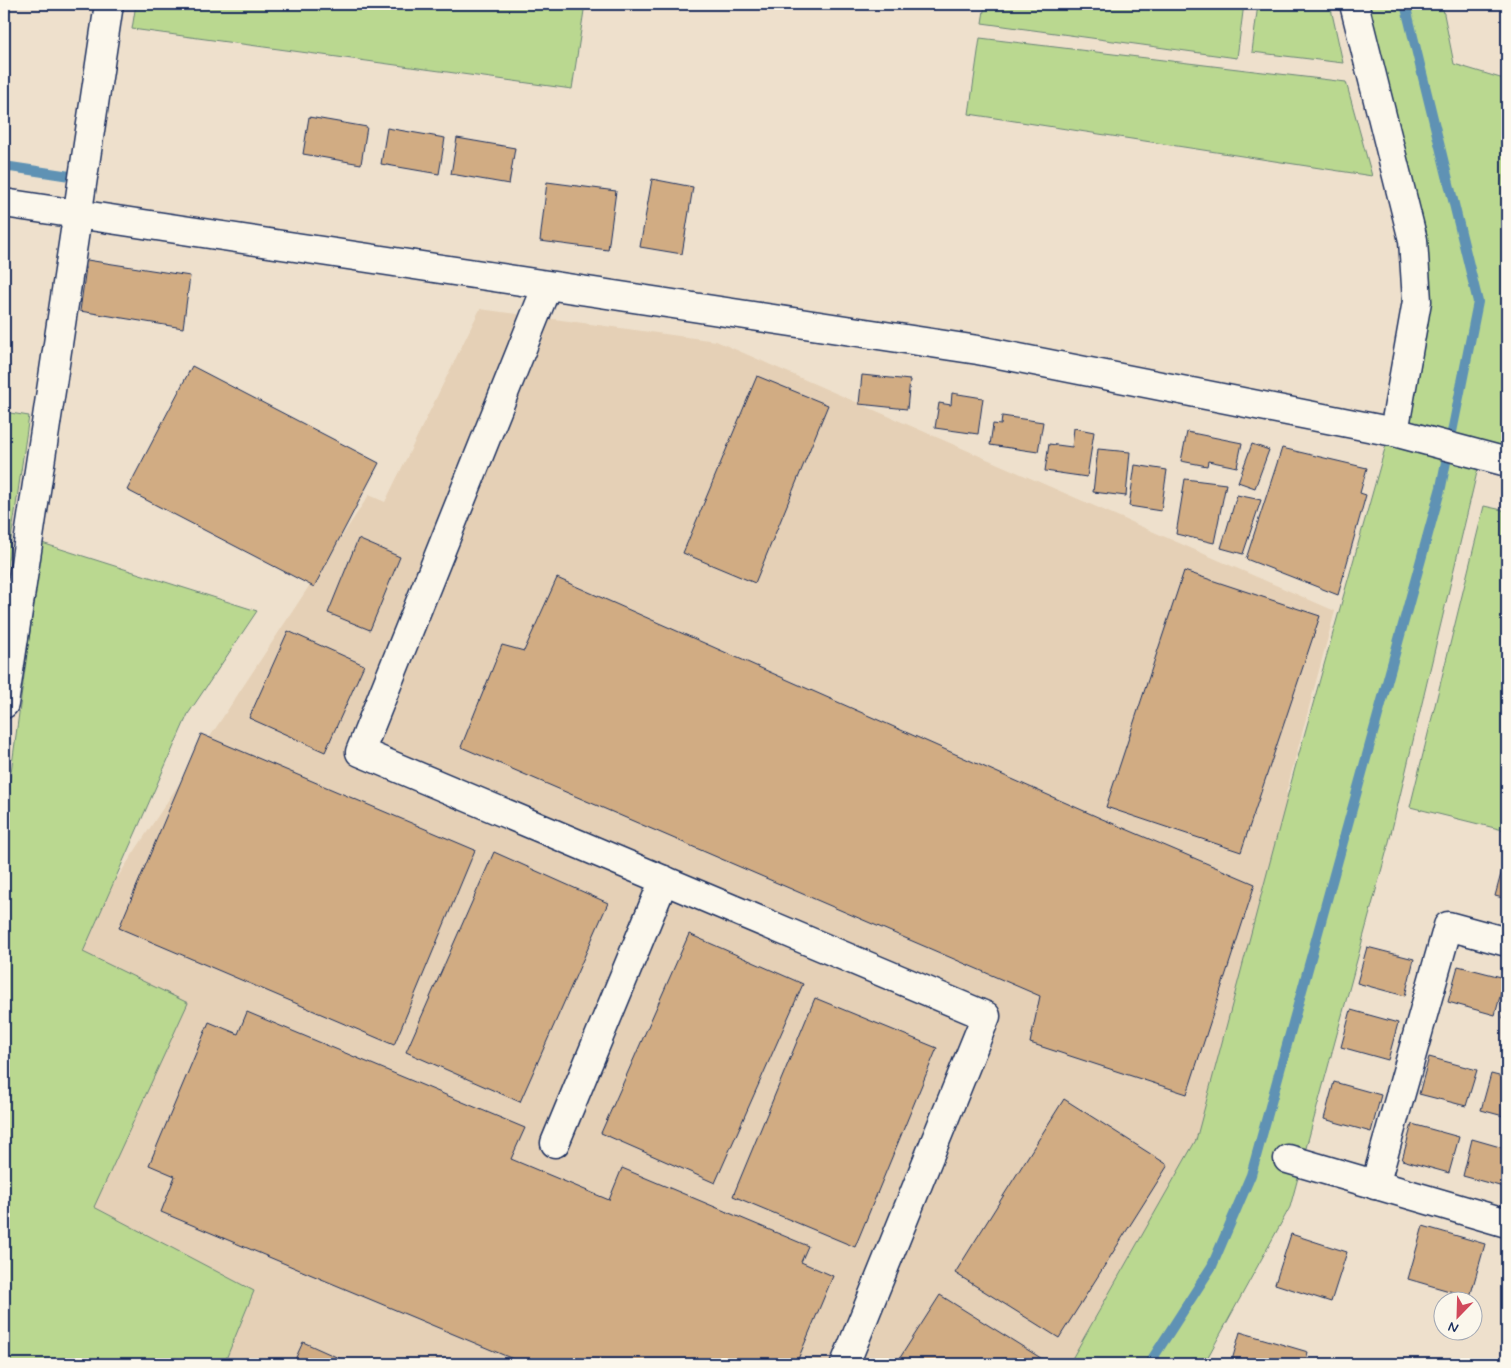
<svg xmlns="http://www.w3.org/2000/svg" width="1511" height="1368" font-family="Mynerve,sans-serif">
  <rect width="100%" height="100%" fill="#eee0cc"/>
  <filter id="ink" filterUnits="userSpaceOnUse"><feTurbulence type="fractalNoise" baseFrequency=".02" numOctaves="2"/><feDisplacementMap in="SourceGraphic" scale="10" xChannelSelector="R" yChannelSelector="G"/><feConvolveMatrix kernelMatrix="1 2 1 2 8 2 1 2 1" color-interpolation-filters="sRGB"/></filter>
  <g filter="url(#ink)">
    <path fill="#e5d0b6" d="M480,309l236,32 619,270 -49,182 10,3 -88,335 -134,233h-1070v-279l94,-178 271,-412 16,7z"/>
    <g fill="#bad890" stroke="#6a8477">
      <path d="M136,4h449l-13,85 -440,-60z"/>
      <path d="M985,4h259l-7,54 -255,-35z"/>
      <path d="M1258,4h72l13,59 -91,-11z"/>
      <path d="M1354,4h88l12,60 53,16v357l-29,31 -90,378 -98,361 -86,157h-135l127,-224 99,-372 107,-380 -1,-195z"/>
      <path d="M980,38l366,44 26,94 -403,-62z"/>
      <path d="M4,412l25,4 -25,172z"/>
      <path d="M1484,506l23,5v320l-97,-24z"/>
      <path d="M42,543l215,68 -69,103 -105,238 105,51 -94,204 160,84 -30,73h-220v-540z"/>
    </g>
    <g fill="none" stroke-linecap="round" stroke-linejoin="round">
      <g stroke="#5f92b4" stroke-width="10">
        <path d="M4,166l79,12"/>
        <path d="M1149,1364l63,-98 39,-91 190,-688 37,-185 -73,-298"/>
      </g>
    </g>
    <g fill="#d1ac83" stroke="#1b2f5e">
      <path d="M309,117l58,10 -6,37 -58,-10z"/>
      <path d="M387,128l58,10 -6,36 -58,-10z"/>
      <path d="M457,138l58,10 -6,36 -58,-10z"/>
      <path d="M652,179l41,8 -11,67 -42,-7z"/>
      <path d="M547,182l69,9 -8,59 -68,-9z"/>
      <path d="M87,260l103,16 -7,52 -103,-17z"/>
      <path d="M192,366l187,97 -65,124 -187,-97z"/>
      <path d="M862,375l48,5 -3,29 -48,-5z"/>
      <path d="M757,376l71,29 -73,178 -72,-30z"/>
      <path d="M952,393l31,5 -5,36 -43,-6 4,-25 12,2z"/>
      <path d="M1002,416l41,6 -5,30 -48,-7 3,-21 8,1z"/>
      <path d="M1074,428l20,4 -7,45 -42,-6 4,-27 23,3z"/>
      <path d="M1187,432l55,11 -5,24 -29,-6 -1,5 -26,-5z"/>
      <path d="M1252,444l17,6 -14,38 -17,-6z"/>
      <path d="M1282,448l85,20 -7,25 6,2 -28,100 -92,-36z"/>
      <path d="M1098,449l32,3 -4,44 -33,-4z"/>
      <path d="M1135,465l32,5 -6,41 -32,-5z"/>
      <path d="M1185,479l41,5 -12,59 -38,-9z"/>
      <path d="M1237,495l24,5 -18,54 -22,-6z"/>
      <path d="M358,539l42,18 -30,73 -42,-17z"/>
      <path d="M1184,571l136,45 -79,236 -135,-45z"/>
      <path d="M557,578l543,240 155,66 -68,210 -157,-51 10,-47 -579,-249 41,-102 22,6z"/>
      <path d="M288,631l76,34 -39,87 -76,-34z"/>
      <path d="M201,734l274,116 -81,195 -275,-117z"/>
      <path d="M494,852l114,51 -88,199 -114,-50z"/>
      <path d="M1505,859l2,1v39l-12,-3z"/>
      <path d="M689,934l114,50 -88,199 -114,-50z"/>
      <path d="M1367,947l47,12 -9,37 -48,-13z"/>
      <path d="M1458,966l47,12 -10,37 -47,-13z"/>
      <path d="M815,998l122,50 -82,199 -122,-51z"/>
      <path d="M1507,1002v17l-4,-1z"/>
      <path d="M1351,1010l47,13 -10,37 -47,-13z"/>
      <path d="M247,1012l278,116 -14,31 98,41 13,-32 186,78 -7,16 32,14 -37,88h-271l-364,-152 14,-36 -26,-11 60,-143 29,12z"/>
      <path d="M1429,1057l48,13 -11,36 -47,-12z"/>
      <path d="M1491,1074l16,4v39l-26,-7z"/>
      <path d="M1334,1082l47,13 -10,37 -47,-13z"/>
      <path d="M1064,1099l104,66 -109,173 -104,-65z"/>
      <path d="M1412,1124l47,13 -10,36 -47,-13z"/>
      <path d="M1472,1139l35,10v39l-44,-12z"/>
      <path d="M1423,1226l62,18 -15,53 -62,-18z"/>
      <path d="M1291,1234l56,18 -16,50 -56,-18z"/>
      <path d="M940,1295l104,65 -3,4h-145z"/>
      <path d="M1240,1332l68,20 -3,12h-74z"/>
      <path d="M303,1342l49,22h-59z"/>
    </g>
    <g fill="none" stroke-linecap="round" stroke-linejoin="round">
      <g stroke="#1b2f5e" stroke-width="31">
        <g id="minor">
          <path d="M1354,4l59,236 4,61 -23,131"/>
          <path d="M4,203l974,147 416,82 113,30"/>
          <path d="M547,286l-187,466 626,264 -141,348"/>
          <path d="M4,704l105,-700"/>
          <path d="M555,1143l109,-263"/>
          <path d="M1288,1159l219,64"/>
          <path d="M1375,1185l73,-259 59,16"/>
        </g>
      </g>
      <use href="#minor" stroke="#fbf7ec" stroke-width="28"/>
    </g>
  </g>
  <rect width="1511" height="1368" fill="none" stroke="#fbf7ec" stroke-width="20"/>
  <rect x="10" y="10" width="1491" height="1348" fill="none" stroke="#1b2f5e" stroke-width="2" filter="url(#ink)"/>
  <g transform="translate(1458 1316) rotate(203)"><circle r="24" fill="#fbf7ec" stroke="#a1a7b3"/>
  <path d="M0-4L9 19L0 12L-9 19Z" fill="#d1495b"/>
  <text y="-8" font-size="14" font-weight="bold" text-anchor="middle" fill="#1b2f5e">N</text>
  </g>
</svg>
